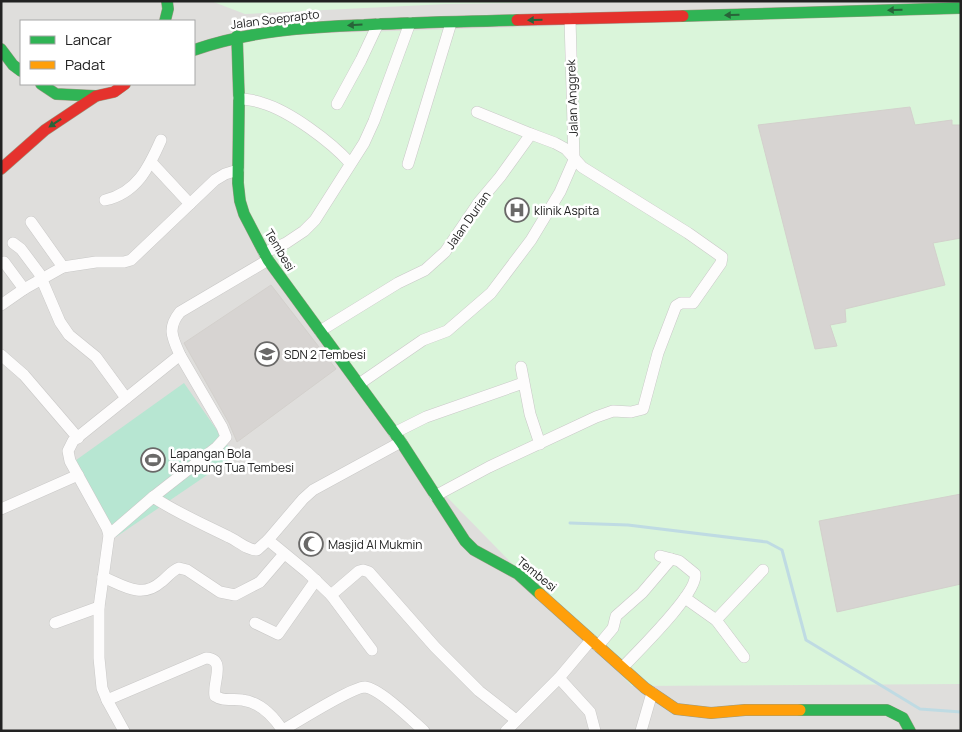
<svg xmlns="http://www.w3.org/2000/svg" width="962" height="732" font-family="Manrope,sans-serif">
  <rect width="100%" height="100%" fill="#f0eeeb"/>
  <path fill="#dfdedc" fill-rule="evenodd" d="M1,1h960v730h-960zM21,21h173v63h-173z"/>
  <g fill="#daf5da">
    <path d="M211,1h406l-171,3 -201,10z"/>
    <path d="M961,13v671l-329,2 -234,-239 -128,-182 -29,-64 -2,-165z"/>
  </g>
  <path fill="#b7e6d2" d="M184,383l51,73 -119,81 -44,-74z"/>
  <g fill="none" stroke-linecap="round" stroke-linejoin="round">
    <path stroke="#bfdbe3" stroke-width="3" d="M570,523l58,2 139,17 15,8 24,90 114,69 41,3"/>
  </g>
  <g fill="#d7d4d2" stroke="#d3d0cc">
    <path d="M910,107l5,18 37,-5v5h9v113l-28,5 12,42 -100,24 1,13 -16,3 7,21 -22,3 -57,-224z"/>
    <path d="M271,285l65,84 -99,73 -8,-19 -45,-80z"/>
    <path d="M961,494v90l-124,28 -18,-91z"/>
  </g>
  <g fill="none" stroke-linecap="round" stroke-linejoin="round">
    <g stroke="#c9c8c7" stroke-width="12">
      <g id="street">
        <path d="M239,98c7,2 16,2 23,5 28,8 69,39 88,60"/>
        <path d="M337,104l24,-44 17,-36"/>
        <path d="M477,112l54,22"/>
        <path d="M151,162l39,42"/>
        <path d="M408,164l43,-141"/>
        <path d="M105,200c32,-7 44,-33 56,-60"/>
        <path d="M31,222l32,45"/>
        <path d="M13,243l8,6 18,24 21,49 9,13 27,22 30,41"/>
        <path d="M264,253l22,-10 18,-12 11,-11 49,-77 10,-22 36,-98"/>
        <path d="M4,262l20,27"/>
        <path d="M1,305l23,-16 39,-22 33,-5h28l7,-2 84,-80 10,-6 13,-4"/>
        <path d="M320,331l78,-48 27,-13 20,-18 34,-50 21,-25 31,-43 24,9 11,6 16,18 106,66 34,24 -1,6 -28,40h-12l-5,3 -18,47 -15,56 -12,3 -18,-1 -17,6 -107,50 -54,29"/>
        <path d="M1,355l23,20 54,63"/>
        <path d="M521,367l9,47 10,30"/>
        <path d="M359,384l64,-44 24,-9 44,-38 40,-53 29,-48 14,-32 -4,-141"/>
        <path d="M394,433l32,-16 97,-34"/>
        <path d="M401,442l-88,48 -10,9 -35,41 39,32 24,23 28,-24 4,-1 6,2 66,75 44,44 37,29"/>
        <path d="M153,497l64,-50 9,-10 -4,-10 -42,-72"/>
        <path d="M1,509l77,-34"/>
        <path d="M109,535l44,-38c24,16 50,27 76,40 9,4 18,13 28,13l11,-10"/>
        <path d="M103,577c21,9 39,22 58,5 6,-4 11,-12 18,-14l8,2 33,22 15,3 25,-13 24,-28"/>
        <path d="M331,595l41,55"/>
        <path d="M685,598l31,22 28,37"/>
        <path d="M716,620l47,-50"/>
        <path d="M55,623l44,-16"/>
        <path d="M255,623l23,11 38,-54"/>
        <path d="M598,646l15,-18 3,-12 26,-23 29,-34"/>
        <path d="M623,667c14,-15 76,-75 72,-93l-16,-13 -19,-5"/>
        <path d="M559,678l31,34 5,19"/>
        <path d="M107,700l99,-42c21,1 6,25 9,38 9,6 17,2 27,4 18,2 32,17 41,31"/>
        <path d="M283,730c14,-8 69,-43 82,-43 14,1 48,34 59,44"/>
        <path d="M124,731l-17,-31 -5,-12 -3,-30v-51l10,-72 -2,-7 -37,-67 -2,-10 5,-10 107,-86c-8,-18 -13,-27 0,-43l88,-52"/>
        <path d="M506,731l53,-53 32,-38"/>
        <path d="M641,731l11,-38"/>
      </g>
    </g>
    <g stroke="#999a82" stroke-width="12">
      <g id="fast">
        <path d="M683,16l278,-8"/>
        <path d="M165,21l3,-12 -1,-8"/>
        <path d="M237,36l2,62 -1,85 2,18 4,13 24,46 133,182 64,99 9,9 44,24 22,20"/>
        <path d="M1,49l12,16 8,6"/>
        <path d="M194,50c55,-19 112,-23 170,-25 51,-3 102,-3 153,-5"/>
        <path d="M41,84l15,10 40,2"/>
        <path d="M800,710h87l16,8 7,13"/>
      </g>
    </g>
    <g stroke="#999a82" stroke-width="12">
      <path id="slow" d="M540,594l105,94 31,21 35,4 34,-3h55"/>
    </g>
    <g stroke="#999a82" stroke-width="12">
      <g id="jam">
        <path d="M517,20l166,-4"/>
        <path d="M1,169l44,-39 51,-34 18,-4 11,-8"/>
      </g>
    </g>
    <use href="#street" stroke="#fdfcfc" stroke-width="11"/>
    <use href="#fast" stroke="#30b455" stroke-width="11"/>
    <use href="#slow" stroke="#ff9f0a" stroke-width="11"/>
    <use href="#jam" stroke="#e5322d" stroke-width="11"/>
  </g>
  <defs><path id="oneway-solid" d="M-6-.8H1V-3.2L6.5 0L1 3.2V.8H-6Z" transform="scale(1.25)"/></defs>
  <g fill="#286439">
    <use href="#oneway-solid" transform="translate(895 10) rotate(178)"/>
    <use href="#oneway-solid" transform="translate(732 15) rotate(179)"/>
    <use href="#oneway-solid" transform="translate(535 20) rotate(178)"/>
    <use href="#oneway-solid" transform="translate(355 25) rotate(177)"/>
    <use href="#oneway-solid" transform="translate(55 123) rotate(146)"/>
  </g>
  <defs>
    <g id="hospital-ring" transform="scale(1.25)"><circle r="9.5" fill="#fff" stroke="#6a6968" stroke-width="1.5"/><path d="M-5-5h3v3.5h4V-5h3V5h-3V1.5h-4V5h-3Z" fill="#6a6968"/></g>
    <g id="school-ring" transform="scale(1.25)"><circle r="9.5" fill="#fff" stroke="#6a6968" stroke-width="1.5"/><path d="M0-5L7-2L0 1L-7-2ZM-4 1L0 2.5L4 1V4Q0 6-4 4Z" fill="#6a6968"/></g>
    <g id="stadium-ring" transform="scale(1.25)"><circle r="9.5" fill="#fff" stroke="#6a6968" stroke-width="1.5"/><path d="M0-5a6.5 5 0 1 0 0 10a6.5 5 0 1 0 0-10ZM-3.5-1.8h7v3.6h-7Z" fill="#6a6968"/></g>
    <g id="mosque-ring" transform="scale(1.25)"><circle r="9.5" fill="#fff" stroke="#6a6968" stroke-width="1.5"/><path d="M3.5-4.9A6 6 0 1 0 3.5 4.9A5 5 0 1 1 3.5-4.9Z" fill="#6a6968"/></g>
  </defs>
  <g fill-rule="evenodd">
    <use href="#hospital-ring" x="517" y="210"/>
    <use href="#school-ring" x="267" y="354"/>
    <use href="#stadium-ring" x="153" y="460"/>
    <use href="#mosque-ring" x="311" y="544"/>
  </g>
  <g text-anchor="middle" dominant-baseline="central" stroke-width="5" stroke-linejoin="round" paint-order="stroke">
    <g font-size="12" fill="#222" stroke="#fff">
      <text transform="translate(275 19) rotate(-7)">Jalan Soeprapto</text>
      <text transform="translate(572 98) rotate(-92)">Jalan Anggrek</text>
      <text transform="translate(468 220) rotate(-55)">Jalan Durian</text>
      <text transform="translate(280 250) rotate(59)">Tembesi</text>
      <text transform="translate(537 574) rotate(39)">Tembesi</text>
    </g>
    <g font-size="12" fill="#222" stroke="#fff" text-anchor="start">
      <text x="534" y="210">klinik Aspita</text>
      <text x="284" y="354">SDN 2 Tembesi</text>
      <text x="170" y="453">Lapangan Bola<tspan x="170" dy="14">Kampung Tua Tembesi</tspan></text>
      <text x="328" y="544">Masjid Al Mukmin</text>
    </g>
  </g>
  <rect width="962" height="732" fill="none" stroke="#222222" stroke-width="5"/>
  <rect x="20" y="20" width="175" height="65" fill="#ffffff" stroke="#a7a7a7"/>
  <rect x="30" y="36" width="25" height="8" fill="#30b455" stroke="#a7a7a7"/>
  <text x="65" y="45" font-size="15" fill="#222222">Lancar</text>
  <rect x="30" y="61" width="25" height="8" fill="#ff9f0a" stroke="#a7a7a7"/>
  <text x="65" y="70" font-size="15" fill="#222222">Padat</text>
</svg>
